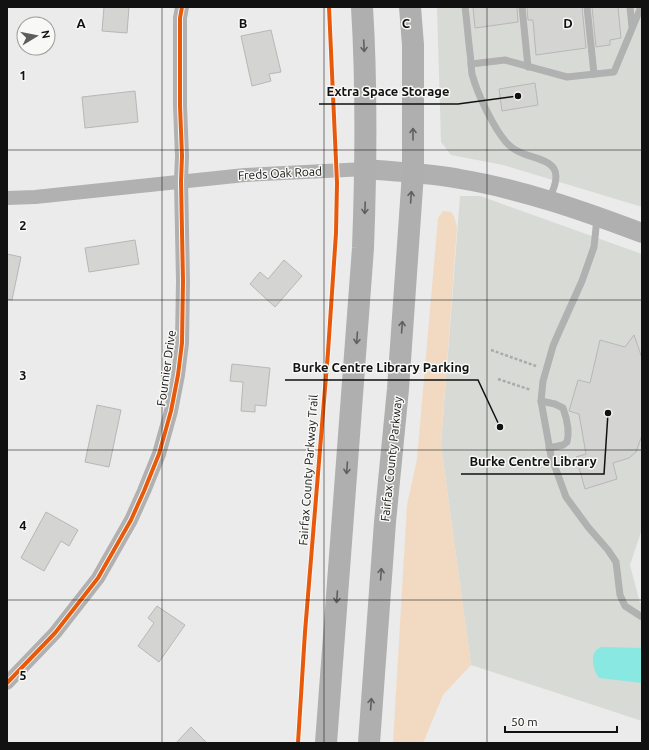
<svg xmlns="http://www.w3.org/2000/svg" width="649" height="750" font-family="Ubuntu,sans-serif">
  <rect width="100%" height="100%" fill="#eaebea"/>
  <g fill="#d8dbd5">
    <path d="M437,7h205v200l-139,-42 -52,-10 -10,-13z"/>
    <path d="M460,196h20l162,58v275l-12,36 10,38 2,1v117l-171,-56 -30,-220z"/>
  </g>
  <path fill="#f2dac2" d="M443,211l8,1 3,4 3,11 -16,218 30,220 -28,30 -20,48h-30l14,-238 10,-46 21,-241z"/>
  <path fill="#89e8e1" d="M604,647l38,1v35l-43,-5c-5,-6 -10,-24 -1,-29 1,-2 4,-2 6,-2z"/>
  <g fill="#d4d4d3" stroke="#b7b7b6">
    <path d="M104,7h25l-2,26 -25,-2z"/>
    <path d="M473,7h44l1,15 -43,6z"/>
    <path d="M527,7h55l4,41 -50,7 -3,-35h-5z"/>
    <path d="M592,7h26l3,31 -11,2v5l-14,2z"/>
    <path d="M271,30l10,42 -12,2 2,7 -19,5 -11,-50z"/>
    <path d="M535,83l3,22 -36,6 -3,-22z"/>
    <path d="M135,91l3,31 -53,6 -3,-31z"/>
    <path d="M135,240l4,24 -50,8 -4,-24z"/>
    <path d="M7,254l14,3 -9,43 -5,-1z"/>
    <path d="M284,260l18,16 -27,31 -25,-23 10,-12 8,7z"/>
    <path d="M634,335l8,23v77l-6,17 -7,6 -16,5 4,16 -32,10 -9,-32 10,-3 -7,-40 -10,-3 9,-31 12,3 10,-43 25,7z"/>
    <path d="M232,364l38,4 -4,38 -11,-1v7l-14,-1 2,-29 -13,-1z"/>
    <path d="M97,405l24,5 -12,57 -24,-5z"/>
    <path d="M46,512l32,18 -9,16 -8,-5 -17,30 -23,-13z"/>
    <path d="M157,606l28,19 -26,37 -21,-16 16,-23 -6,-5z"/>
    <path d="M191,727l16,16h-31z"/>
  </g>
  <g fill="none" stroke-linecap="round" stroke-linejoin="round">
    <g stroke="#a9aaa9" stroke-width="2.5" stroke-dasharray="3 2" stroke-linecap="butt">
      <path d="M491,350l45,16"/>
      <path d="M498,379l33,11"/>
    </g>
    <g stroke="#b0b1b0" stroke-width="7">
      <path d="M465,7c2,15 3,30 5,46 1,6 1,14 2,21 5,19 21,53 34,68 20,24 68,8 43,57"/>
      <path d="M522,7l6,60"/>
      <path d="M587,7l7,67"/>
      <path d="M630,7l2,20"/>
      <path d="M471,64l34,-4 62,17 47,-5 27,-65"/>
      <path d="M597,218l-3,29 -12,34 -23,51 -6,14 -10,35 -2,20 10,55 15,41 22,30 20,23 8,12 4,33 5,11 17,11"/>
      <path d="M541,401l14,3 8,4c4,11 7,23 4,34l-4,3 -14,3"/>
    </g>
    <g stroke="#b0b1b0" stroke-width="14">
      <path d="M7,198l28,-1 210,-22 121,-6"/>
      <path d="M7,683l48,-50 43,-55 33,-58 13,-29 15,-37 12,-43 7,-36 4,-32 1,-62 -2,-100 1,-25 -2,-50v-88l2,-11"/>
    </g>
    <path stroke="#afb0af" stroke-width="20" d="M366,169c31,3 63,4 94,10 61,10 124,32 182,54"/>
    <g stroke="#aeafae" stroke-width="22">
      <path d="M326,743l37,-495c3,-80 4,-161 -1,-241"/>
      <path d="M369,743l16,-221 13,-133 15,-216v-128l-3,-38"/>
    </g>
    <g stroke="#f8f9f6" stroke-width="6">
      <g id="cycleway">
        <path d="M7,683l48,-50 43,-55 33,-58 13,-29 15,-37 12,-43 7,-36 4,-32 1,-62 -2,-100 1,-25 -2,-50v-88l2,-11"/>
        <path d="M298,743l7,-111 23,-280 8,-119 1,-50 -8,-176"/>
      </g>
    </g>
    <use href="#cycleway" stroke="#e8590c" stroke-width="4"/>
  </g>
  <defs><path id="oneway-shaft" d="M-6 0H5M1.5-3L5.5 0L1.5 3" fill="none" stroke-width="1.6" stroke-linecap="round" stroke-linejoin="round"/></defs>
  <g stroke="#5f605f">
    <use href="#oneway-shaft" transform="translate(364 46) rotate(87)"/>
    <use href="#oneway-shaft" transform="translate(413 134) rotate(-90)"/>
    <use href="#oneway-shaft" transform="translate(411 197) rotate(-86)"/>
    <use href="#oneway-shaft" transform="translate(365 208) rotate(92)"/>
    <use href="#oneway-shaft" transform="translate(402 327) rotate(-86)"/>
    <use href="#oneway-shaft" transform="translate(357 338) rotate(94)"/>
    <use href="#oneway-shaft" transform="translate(347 468) rotate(94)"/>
    <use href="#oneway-shaft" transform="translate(381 574) rotate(-86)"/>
    <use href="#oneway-shaft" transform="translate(337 597) rotate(94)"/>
    <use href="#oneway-shaft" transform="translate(371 704) rotate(-86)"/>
  </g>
  <path fill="none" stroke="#101110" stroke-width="1" stroke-opacity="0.55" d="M162,7v736M324,7v736M487,7v736M7,150h635M7,300h635M7,450h635M7,600h635"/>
  <g text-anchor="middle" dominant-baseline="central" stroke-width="3" stroke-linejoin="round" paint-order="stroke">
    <g font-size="12" fill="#101110" stroke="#f8f9f6">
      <text transform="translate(280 173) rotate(-3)">Freds Oak Road</text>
      <text transform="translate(166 368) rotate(-82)">Fournier Drive</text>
      <text transform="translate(391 459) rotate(-84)">Fairfax County Parkway</text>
      <text transform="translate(308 470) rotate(-86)">Fairfax County Parkway Trail</text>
    </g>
  </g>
  <g font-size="13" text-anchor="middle" font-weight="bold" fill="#101110" stroke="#f8f9f6" stroke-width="3" stroke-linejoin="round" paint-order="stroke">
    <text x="81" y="28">A</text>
    <text x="243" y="28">B</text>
    <text x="406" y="28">C</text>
    <text x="568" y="28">D</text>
    <text x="23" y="80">1</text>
    <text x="23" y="230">2</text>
    <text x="23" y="380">3</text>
    <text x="23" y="530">4</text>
    <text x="23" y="680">5</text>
  </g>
  <path fill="none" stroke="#101110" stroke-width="1.5" d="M518 96L458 104H319M500 427L478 380H285M608 413L604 474H461"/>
  <g fill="#101110" stroke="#f8f9f6" stroke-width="1.5">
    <circle cx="518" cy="96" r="4"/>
    <circle cx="500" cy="427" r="4"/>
    <circle cx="608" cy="413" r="4"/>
  </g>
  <g font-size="13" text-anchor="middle" font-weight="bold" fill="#101110" stroke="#f8f9f6" stroke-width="3" stroke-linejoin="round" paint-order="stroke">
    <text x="388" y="96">Extra Space Storage</text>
    <text x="381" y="372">Burke Centre Library Parking</text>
    <text x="533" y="466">Burke Centre Library</text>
  </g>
  <rect width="649" height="750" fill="none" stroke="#101110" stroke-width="16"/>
  <g transform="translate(36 36) rotate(80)"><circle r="19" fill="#f8f9f6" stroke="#9b9c9a"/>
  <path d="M0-3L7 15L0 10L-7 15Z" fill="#5c5d5c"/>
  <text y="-6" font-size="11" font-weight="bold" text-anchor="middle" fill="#101110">N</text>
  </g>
  <path d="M505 726v6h112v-6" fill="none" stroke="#101110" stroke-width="2"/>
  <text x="511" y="726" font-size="12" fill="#101110" stroke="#f8f9f6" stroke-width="3" paint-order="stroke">50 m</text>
</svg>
